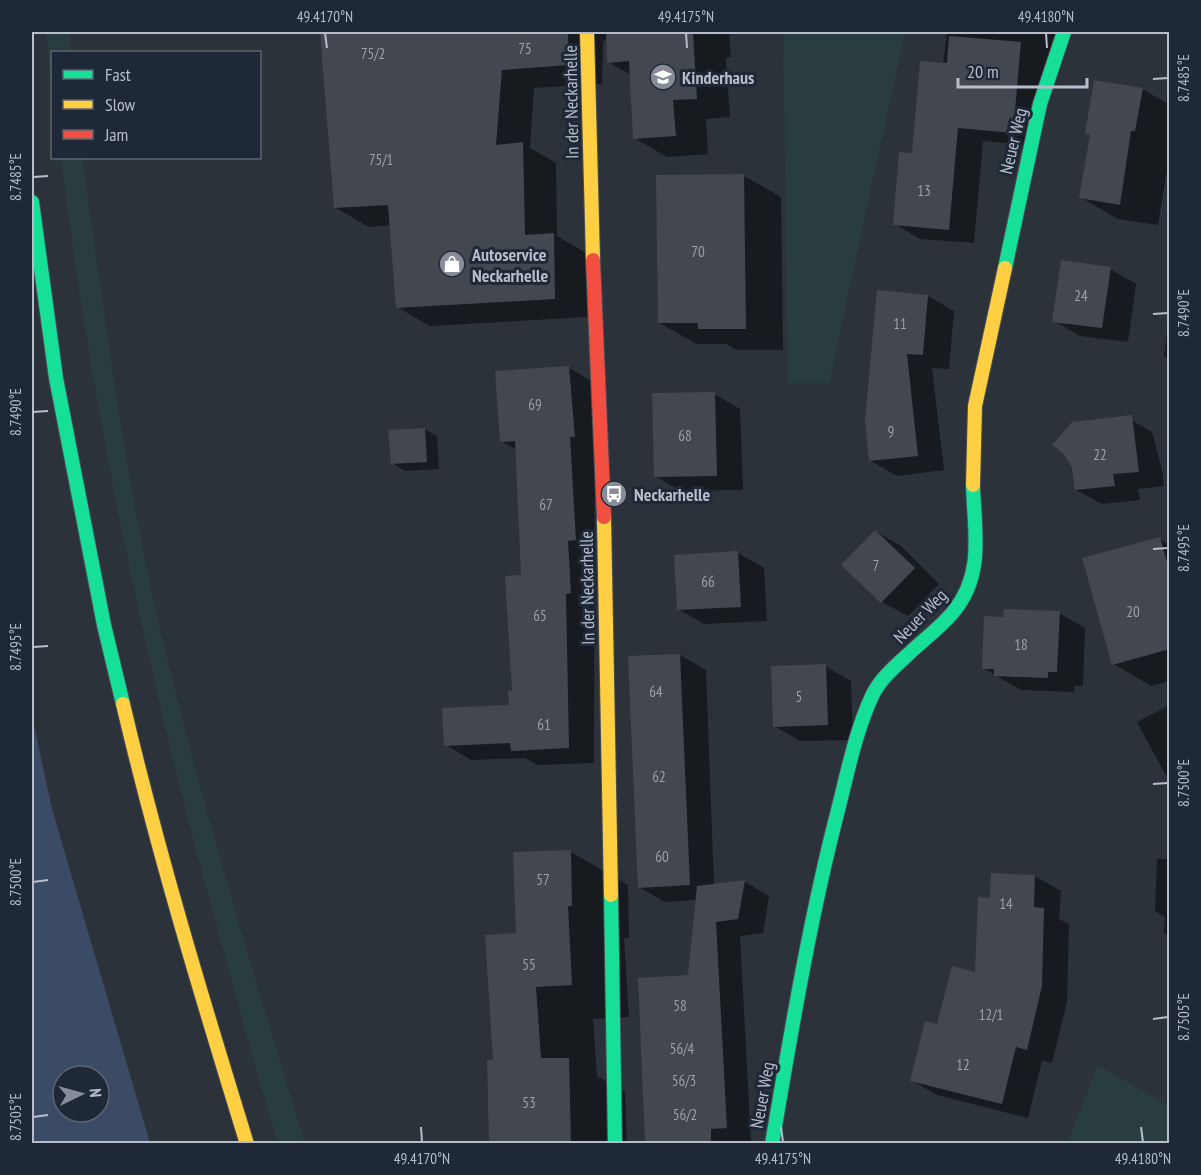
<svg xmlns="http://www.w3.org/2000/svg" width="1201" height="1175" font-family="'PT Sans Narrow',sans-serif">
  <rect width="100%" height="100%" fill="#2c323a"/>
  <g fill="#293c40">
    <path d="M46,32h23l2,20h-19v40z"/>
    <path d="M783,32h122l-76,351h-41z"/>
    <path d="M61,158h21c25,172 46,347 89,516 39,158 87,314 134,469h-27c-20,-62 -36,-127 -54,-190 -73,-261 -130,-526 -163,-795z"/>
    <path d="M1098,1065l71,41v37h-102z"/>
  </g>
  <path fill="#3b4b65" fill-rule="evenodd" d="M32,716l20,93 98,334h-118zM63,1076h36v36h-36z"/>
  <g fill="#0007">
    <path d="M322,32h407l2,25 -5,1 4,59 -24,2 2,35 -41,3 -33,-19 -3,-63 -23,-13 -1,-24 -4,4 -1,42 -68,4 -4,60 26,15 1,73 29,17 2,64 -158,9 -33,-19 -6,-82 -22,2 -33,-19z"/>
    <path d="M947,32h109l-18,114 -55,-5 -9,102 -54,-4 -25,-15 19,-70 29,-90z"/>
    <path d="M1142,89l28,16v47l-12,73 -40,-6 -38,-22 11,-61 -5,-3z"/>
    <path d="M744,176l37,21 2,153h-46l-11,-6h-29l-38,-21z"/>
    <path d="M1110,269l26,15 -8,58 -48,-6 -26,-15z"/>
    <path d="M928,296l26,15 -5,58 -17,-1 12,102 -47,6 -26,-15 -5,-42z"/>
    <path d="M1170,312v47l-6,-3z"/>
    <path d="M569,368l26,15 -1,380 -56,2 -13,-7 -54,2 -25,-15 64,-39 3,-13 10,-117 -6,-126 -15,-8z"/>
    <path d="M714,394l26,15 3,81 -62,1 -26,-15z"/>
    <path d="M1126,417l26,15 10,38 2,16 -26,3 2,11 -38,4 -26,-14z"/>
    <path d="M424,429l13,7 2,33 -34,2 -13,-8z"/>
    <path d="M875,531l26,15 38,38 -31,32 -26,-14z"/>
    <path d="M1159,539l11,6v136l-19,5 -37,-22z"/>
    <path d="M738,553l26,15 3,53 -63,3 -26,-15z"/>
    <path d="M1059,613l26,15 -2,58h-9v6l-53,-2 -38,-22 21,-50z"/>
    <path d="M680,655l26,15 8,215 30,-4 25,15 -6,37 -23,3 11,206 -104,2 -8,-165 51,-2 7,-77 -32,2 -26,-15z"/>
    <path d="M825,666l26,15 2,59 -53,1 -26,-15z"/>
    <path d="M1170,705v78l-33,-61z"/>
    <path d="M571,852l57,33 1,53h-5l5,79 -36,2 4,57 28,16 2,52h-136l-3,-82 7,-1 22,-126z"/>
    <path d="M1157,859h13v77l-6,-3 1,-16 -10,-6z"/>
    <path d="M1035,876l26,15 -2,28 10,5 -2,78 -15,61 -10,-2 -14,57 -91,-23 -26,-15 27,-54 39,-52z"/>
  </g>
  <g fill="#43474f">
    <path d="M320,32h248l1,33 -67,5 -6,75 27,-3 2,93 29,-2 1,66 -159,9 -8,-103 -54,3z"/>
    <path d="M606,32h87l4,67 -24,1 3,36 -43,3 -4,-78 -22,2z"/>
    <path d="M949,36l72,6 -8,91 -55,-5 -9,102 -56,-5 6,-73 13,1 8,-92 27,2z"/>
    <path d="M1094,80l49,8 -8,43h-4l-11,74 -41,-7 11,-63 -5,-1z"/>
    <path d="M744,174l2,155h-48v-6h-40l-2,-148z"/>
    <path d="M1061,260l50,7 -9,61 -50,-6z"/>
    <path d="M877,290l51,5 -5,60 -16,-1 11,102 -49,5 -4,-42z"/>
    <path d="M569,366l6,71h-5l6,103 -8,1 3,52 -5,1 3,154 -58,3 -1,-8 -66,3 -2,-38 67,-3 -1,-14h4l-7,-115 16,-1 -6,-134 -15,1 -5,-71z"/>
    <path d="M715,392l2,84 -63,1 -2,-84z"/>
    <path d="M1132,415l7,57 -26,2 2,12 -40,4 -3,-22 -8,-14 -12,-9 20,-23z"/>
    <path d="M425,428l2,34 -36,2 -3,-34z"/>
    <path d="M875,530l40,38 -34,35 -40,-38z"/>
    <path d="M1160,537l10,36v76l-58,16 -30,-107z"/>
    <path d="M738,551l3,56 -64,3 -3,-55z"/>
    <path d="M1004,609l56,2 -3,61h-9v6l-54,-2v-7h-12l2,-53 19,1z"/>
    <path d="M680,654l10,231 -52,3 -10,-232z"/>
    <path d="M826,664l2,61 -55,2 -2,-61z"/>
    <path d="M571,850l1,56h-4l4,79 -36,2 5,71h28l2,85h-82l-2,-83h6l-8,-125 31,-2 -3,-81z"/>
    <path d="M991,873l44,2 -1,32 10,1 -2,78 -15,64 -11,-3 -14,57 -92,-23 15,-60 12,3 15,-58 23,6 3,-75 12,1z"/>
    <path d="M745,880l-7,39 -22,3 11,206 -16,1v14h-66l-7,-165 50,-3 9,-89z"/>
  </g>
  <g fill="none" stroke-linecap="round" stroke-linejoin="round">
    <g stroke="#4a4e55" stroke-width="16">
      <g id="fast">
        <path d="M32,202l24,176 48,247 19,79"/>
        <path d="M1005,268l35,-164 24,-72"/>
        <path d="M611,895l4,249"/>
        <path d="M772,1144c19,-111 37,-221 65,-330 10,-39 18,-81 35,-118 9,-19 27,-33 42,-47 13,-12 29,-24 40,-38 31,-38 20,-82 19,-126"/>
      </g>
    </g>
    <g stroke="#4a4e55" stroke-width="16">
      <g id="slow">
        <path d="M587,32l6,228"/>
        <path d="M973,485l2,-79 30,-138"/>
        <path d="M604,517l7,378"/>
        <path d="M123,704c35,149 79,294 124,440"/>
      </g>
    </g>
    <g stroke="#4a4e55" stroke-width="16">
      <path id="jam" d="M593,260l11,257"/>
    </g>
    <use href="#fast" stroke="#16e098" stroke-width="14"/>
    <use href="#slow" stroke="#ffcf43" stroke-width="14"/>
    <use href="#jam" stroke="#f24e42" stroke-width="14"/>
  </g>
  <path fill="none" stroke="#b7becb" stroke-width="2" d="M325,33l2,15M686,33l1,15M1046,33l1,15M1153,79l15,-1M33,177l15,-1M1153,314l15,-1M33,412l15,-1M1153,549l15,-1M33,647l15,-1M1153,784l15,-1M33,882l15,-2M1153,1019l15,-2M33,1117l15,-2M421,1127l1,15M781,1127l2,15M1141,1127l2,15"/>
  <defs>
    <g id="school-disc" transform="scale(1.35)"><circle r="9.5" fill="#868d98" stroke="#1f2836"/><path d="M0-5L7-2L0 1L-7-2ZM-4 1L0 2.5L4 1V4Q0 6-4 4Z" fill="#fff"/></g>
    <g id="shop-disc" transform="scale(1.35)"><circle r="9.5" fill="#868d98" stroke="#1f2836"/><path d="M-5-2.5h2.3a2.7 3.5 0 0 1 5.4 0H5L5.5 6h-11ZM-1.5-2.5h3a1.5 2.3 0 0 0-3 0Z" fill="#fff"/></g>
    <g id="bus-disc" transform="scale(1.35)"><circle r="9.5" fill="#868d98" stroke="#1f2836"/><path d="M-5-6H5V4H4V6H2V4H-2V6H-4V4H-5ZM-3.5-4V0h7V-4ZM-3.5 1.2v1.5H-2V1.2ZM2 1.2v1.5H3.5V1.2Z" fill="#fff"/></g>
  </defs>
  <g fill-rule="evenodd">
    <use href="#school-disc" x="663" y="77"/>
    <use href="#shop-disc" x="452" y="264"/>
    <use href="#bus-disc" x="614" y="494"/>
  </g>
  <g text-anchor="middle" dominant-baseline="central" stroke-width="6" stroke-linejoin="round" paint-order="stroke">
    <g font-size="15" fill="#9aa0ac">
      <text x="525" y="48">75</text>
      <text x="373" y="53">75/2</text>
      <text x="381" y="159">75/1</text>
      <text x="924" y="190">13</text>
      <text x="698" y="251">70</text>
      <text x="1081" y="295">24</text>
      <text x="900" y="323">11</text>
      <text x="535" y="404">69</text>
      <text x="891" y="431">9</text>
      <text x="685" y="435">68</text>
      <text x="1100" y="454">22</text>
      <text x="546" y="504">67</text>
      <text x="876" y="565">7</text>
      <text x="708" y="581">66</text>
      <text x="1133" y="611">20</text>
      <text x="540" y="615">65</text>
      <text x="1021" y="644">18</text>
      <text x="656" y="691">64</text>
      <text x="799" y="696">5</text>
      <text x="544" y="724">61</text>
      <text x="659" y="776">62</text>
      <text x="662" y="856">60</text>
      <text x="543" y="879">57</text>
      <text x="1006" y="903">14</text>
      <text x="529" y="964">55</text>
      <text x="680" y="1005">58</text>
      <text x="991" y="1014">12/1</text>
      <text x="682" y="1048">56/4</text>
      <text x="963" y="1064">12</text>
      <text x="684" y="1080">56/3</text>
      <text x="529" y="1102">53</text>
      <text x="685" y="1114">56/2</text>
    </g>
    <g font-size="18" font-weight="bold" fill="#b7becb" stroke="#1f2836" text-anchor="start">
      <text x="682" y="77">Kinderhaus</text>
      <text x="472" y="254">Autoservice<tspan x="472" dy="21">Neckarhelle</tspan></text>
      <text x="634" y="494">Neckarhelle</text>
    </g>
    <g font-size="18" fill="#b7becb" stroke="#1f2836">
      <text transform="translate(571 102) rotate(-91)">In der Neckarhelle</text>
      <text transform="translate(1013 141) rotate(-77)">Neuer Weg</text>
      <text transform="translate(587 588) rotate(-91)">In der Neckarhelle</text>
      <text transform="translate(920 616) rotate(-46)">Neuer Weg</text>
      <text transform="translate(762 1095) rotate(-80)">Neuer Weg</text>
    </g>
  </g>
  <rect width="1201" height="1175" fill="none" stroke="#1f2836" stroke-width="66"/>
  <rect x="51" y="51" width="210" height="108" fill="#1f2836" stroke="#5c6472" stroke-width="1.5"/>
  <rect x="63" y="70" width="30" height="9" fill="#16e098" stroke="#5c6472" stroke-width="1.5"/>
  <text x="105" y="81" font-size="18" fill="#b7becb">Fast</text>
  <rect x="63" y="100" width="30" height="9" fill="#ffcf43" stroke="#5c6472" stroke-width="1.5"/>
  <text x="105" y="111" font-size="18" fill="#b7becb">Slow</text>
  <rect x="63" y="130" width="30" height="9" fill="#f24e42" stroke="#5c6472" stroke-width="1.5"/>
  <text x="105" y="141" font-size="18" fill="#b7becb">Jam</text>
  <g transform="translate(81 1094) rotate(85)"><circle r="28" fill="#1f2836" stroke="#5c6472" stroke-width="1.5"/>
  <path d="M0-4.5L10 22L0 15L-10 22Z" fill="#868d98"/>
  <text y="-9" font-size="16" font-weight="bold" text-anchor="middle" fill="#b7becb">N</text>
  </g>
  <path d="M958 78v9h129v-9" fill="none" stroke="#b7becb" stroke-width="3"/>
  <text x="967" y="78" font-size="18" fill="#b7becb" stroke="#1f2836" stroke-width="4.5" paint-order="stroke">20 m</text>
  <rect x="33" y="33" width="1135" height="1109" fill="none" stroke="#b7becb" stroke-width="2"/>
  <g font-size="15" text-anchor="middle" fill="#b7becb">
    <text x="325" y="22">49.4170°N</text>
    <text x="686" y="22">49.4175°N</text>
    <text x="1046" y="22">49.4180°N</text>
    <text transform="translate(1184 78) rotate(-90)" y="5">8.7485°E</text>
    <text transform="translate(16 177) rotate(-90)" y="5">8.7485°E</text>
    <text transform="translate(1184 313) rotate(-90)" y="5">8.7490°E</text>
    <text transform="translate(16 412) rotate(-90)" y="5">8.7490°E</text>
    <text transform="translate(1184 548) rotate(-90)" y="5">8.7495°E</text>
    <text transform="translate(16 647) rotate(-90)" y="5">8.7495°E</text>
    <text transform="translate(1184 783) rotate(-90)" y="5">8.7500°E</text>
    <text transform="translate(16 882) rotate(-90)" y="5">8.7500°E</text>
    <text transform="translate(1184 1017) rotate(-90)" y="5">8.7505°E</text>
    <text transform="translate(16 1117) rotate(-90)" y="5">8.7505°E</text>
    <text x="422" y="1164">49.4170°N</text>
    <text x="783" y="1164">49.4175°N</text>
    <text x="1143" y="1164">49.4180°N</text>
  </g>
</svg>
